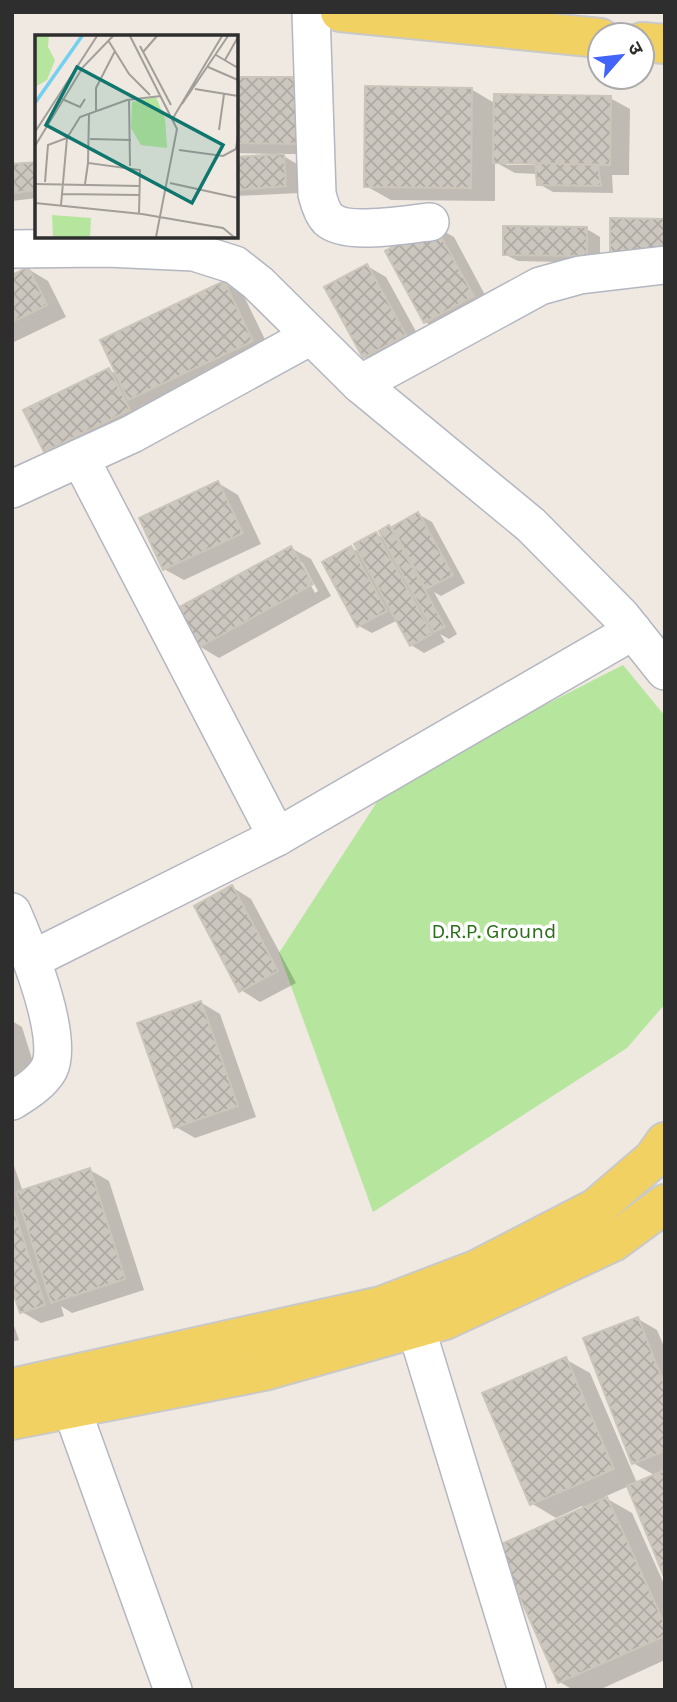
<svg xmlns="http://www.w3.org/2000/svg" width="677" height="1702" font-family="Karla,'Noto Sans Devanagari',sans-serif">
  <defs>
    <pattern id="building-cross-hatch" width="8" height="8" patternUnits="userSpaceOnUse" patternTransform="scale(1.75)"><rect width="8" height="8" fill="#cbc7bf"/><path d="M0 0l8 8M0 8l8-8" fill="none" stroke="#afaba4"/></pattern>
  </defs>
  <rect width="100%" height="100%" fill="#efe9e1"/>
  <path fill="#b6e59e" d="M623,665l42,51v288l-38,44 -254,164 -94,-259 109,-168z"/>
  <g fill="#0003" fill-rule="evenodd">
    <path d="M236,78l88,76h-44l17,10 2,29 -63,3v-37l37,-2v-3l-37,-1z"/>
    <path d="M471,89l25,15 114,-6 20,11 -1,66h-17l1,18 -60,-1 -14,-8 -1,-10 -23,-1 -20,-11v39l-104,-1 -25,-14zM506,161l30,1v3h-30z"/>
    <path d="M37,163v35l-25,3v-35z"/>
    <path d="M434,226l20,11 38,71 -47,25 -20,-11z"/>
    <path d="M587,229l13,8v26l-82,-2 -14,-7z"/>
    <path d="M367,266l19,11 38,69 -40,22 -20,-11z"/>
    <path d="M28,269l20,12 18,36 -54,26v-66z"/>
    <path d="M224,283l19,11 28,58 -122,58 -8,-5 8,16 -84,41 -20,-11 64,-81 9,5z"/>
    <path d="M218,483l20,12 23,49 -77,36 -20,-11z"/>
    <path d="M418,514l14,8 33,61 -24,13 -7,-4 23,42 -8,5 -9,-5 5,8 -21,11 -13,-8 -15,-24 -24,12 -13,-7 -8,-78 10,5 15,-19 9,5 4,-12 4,2z"/>
    <path d="M291,548l20,11 20,37 -112,62 -20,-12zM298,562h4l16,29 -3,2z"/>
    <path d="M232,887l19,12 45,84 -36,19 -19,-12z"/>
    <path d="M200,1002l20,12 36,103 -61,21 -19,-11z"/>
    <path d="M12,1021l10,6 15,48 -25,8z"/>
    <path d="M12,1160l11,32 67,-22 19,11 35,109 -72,23 -11,-7 3,10 -23,7 -19,-11 -10,-29z"/>
    <path d="M638,1319l19,11 8,19v225l-36,-88 -25,11 28,16 33,73v74l-66,30h-26l-13,-8 24,-173 -2,-3 -26,12 -25,-15 34,-144 25,14 47,110 19,-7 -23,-13z"/>
    <path d="M12,1320l7,20 -7,2z"/>
  </g>
  <g fill="url(#building-cross-hatch)" stroke="#cbc5ba" stroke-width="2">
    <path d="M236,77h69v67l-69,-1z"/>
    <path d="M365,86l107,2 -1,100 -107,-1z"/>
    <path d="M494,94l117,2 -1,69 -117,-2z"/>
    <path d="M284,154l2,32 -50,4v-33z"/>
    <path d="M37,162v28l-25,3v-29z"/>
    <path d="M535,163l63,2 3,21 -64,-1z"/>
    <path d="M610,218l55,1v42l-55,-1z"/>
    <path d="M434,224l40,72 -50,27 -39,-72z"/>
    <path d="M503,226l84,1v29l-84,-1z"/>
    <path d="M367,264l39,71 -43,23 -39,-71z"/>
    <path d="M28,267l19,38 -35,17v-47z"/>
    <path d="M224,281l29,60 -125,59 -28,-60z"/>
    <path d="M109,368l21,42 -86,42 -21,-42z"/>
    <path d="M218,481l25,52 -80,37 -24,-52z"/>
    <path d="M418,512l35,63 -27,14 -34,-62z"/>
    <path d="M389,525l56,102 -11,5 -55,-101z"/>
    <path d="M376,532l56,102 -22,12 -56,-102z"/>
    <path d="M291,546l22,38 -115,64 -22,-39z"/>
    <path d="M351,546l36,65 -30,16 -35,-65z"/>
    <path d="M232,885l46,86 -39,21 -45,-86z"/>
    <path d="M201,1001l37,105 -64,22 -37,-105z"/>
    <path d="M90,1168l35,111 -74,24 -35,-111z"/>
    <path d="M12,1205l33,100 -25,8 -8,-24z"/>
    <path d="M638,1317l27,69v65l-33,13 -49,-126z"/>
    <path d="M566,1357l48,112 -84,36 -48,-112z"/>
    <path d="M665,1470v109l-38,-93z"/>
    <path d="M607,1497l58,128v11l-107,47 -61,-137z"/>
  </g>
  <g fill="none" stroke-linecap="round" stroke-linejoin="round">
    <g stroke="#b4b7c1" stroke-width="40">
      <g id="minor">
        <path d="M311,12l6,182c2,8 5,19 11,25 18,17 79,5 102,3"/>
        <path d="M12,249l95,-1 87,4 41,13 23,18 102,101 171,141 90,91 44,55"/>
        <path d="M360,384l180,-98 40,-11 85,-10"/>
        <path d="M80,458l197,379"/>
        <path d="M12,489l120,-55 177,-97"/>
        <path d="M12,912c14,32 53,125 37,157 -8,14 -23,23 -37,32"/>
        <path d="M33,959l244,-122 356,-206"/>
        <path d="M416,1328l111,362"/>
        <path d="M71,1407l102,283"/>
      </g>
    </g>
    <g stroke="#c9c9c9" stroke-width="42">
      <g id="major">
        <path d="M340,12l260,26"/>
        <path d="M642,42l23,2"/>
        <path d="M12,1388l369,-82 97,-37 118,-61 57,-49 12,-17"/>
        <path d="M12,1420l252,-49 181,-51 168,-78 52,-38"/>
      </g>
    </g>
    <use href="#minor" stroke="#fff" stroke-width="37"/>
    <use href="#major" stroke="#f2d163" stroke-width="38"/>
  </g>
  <g text-anchor="middle" dominant-baseline="central" stroke-width="7" stroke-linejoin="round" paint-order="stroke">
    <g font-size="21" fill="#2c6e1b" stroke="#fff">
      <text x="494" y="931">D.R.P. Ground</text>
    </g>
  </g>
  <g transform="translate(35 35)">
    <rect width="203" height="203" fill="#efe9e1"/>
    <path d="M0,1h14l-1,11 7,13 -8,20 -12,7z" fill="#b6e59e"/>
    <path d="M121,62l9,22 2,29 -26,-3 -10,-17 1,-26zM17,180l39,3 -1,19h-37z" fill="#b6e59e"/>
    <path fill="none" stroke="#75cff0" stroke-width="3.5" d="M0,68l47,-67"/>
    <path fill="none" stroke="#a29e99" stroke-width="2" d="M95,1l47,93 -21,108M73,5l21,34 21,21M105,11l31,59M108,17l14,-16M181,20l22,13M190,25l13,-23M173,32l30,13M160,54l43,7M27,64l18,8 5,-8M94,65l1,66M147,69l46,-68M61,77v-24l19,-37M54,79l-1,49 52,7 -1,44M138,83l49,-82M184,95l5,-36M0,97l62,-96M55,104l41,1M0,111l48,-79 30,-31M144,115l44,6 13,-7 2,-14M10,147l3,-37 19,-7 13,-21 47,-17 34,-4M135,148l68,15M0,149l105,2M50,149l3,-21M27,159l77,1M0,168l107,11 81,14 11,9M26,170l6,-67"/>
    <path fill="#0f766e" fill-opacity="0.15" stroke="#0f766e" stroke-width="3.5" d="M42,32l146,78 -31,58 -146,-78z"/>
    <rect width="203" height="203" fill="none" stroke="#2e2e2e" stroke-width="3.5"/>
  </g>
  <rect width="677" height="1702" fill="none" stroke="#2e2e2e" stroke-width="28"/>
  <g transform="translate(621 56) rotate(62)"><circle r="33" fill="#ffffff" stroke="#ababab" stroke-width="2"/>
  <path d="M0-5L12 26L0 18L-12 26Z" fill="#4264fb"/>
  <text y="-10" font-size="19" font-weight="bold" text-anchor="middle" fill="#2e2e2e">उ</text>
  </g>
</svg>
